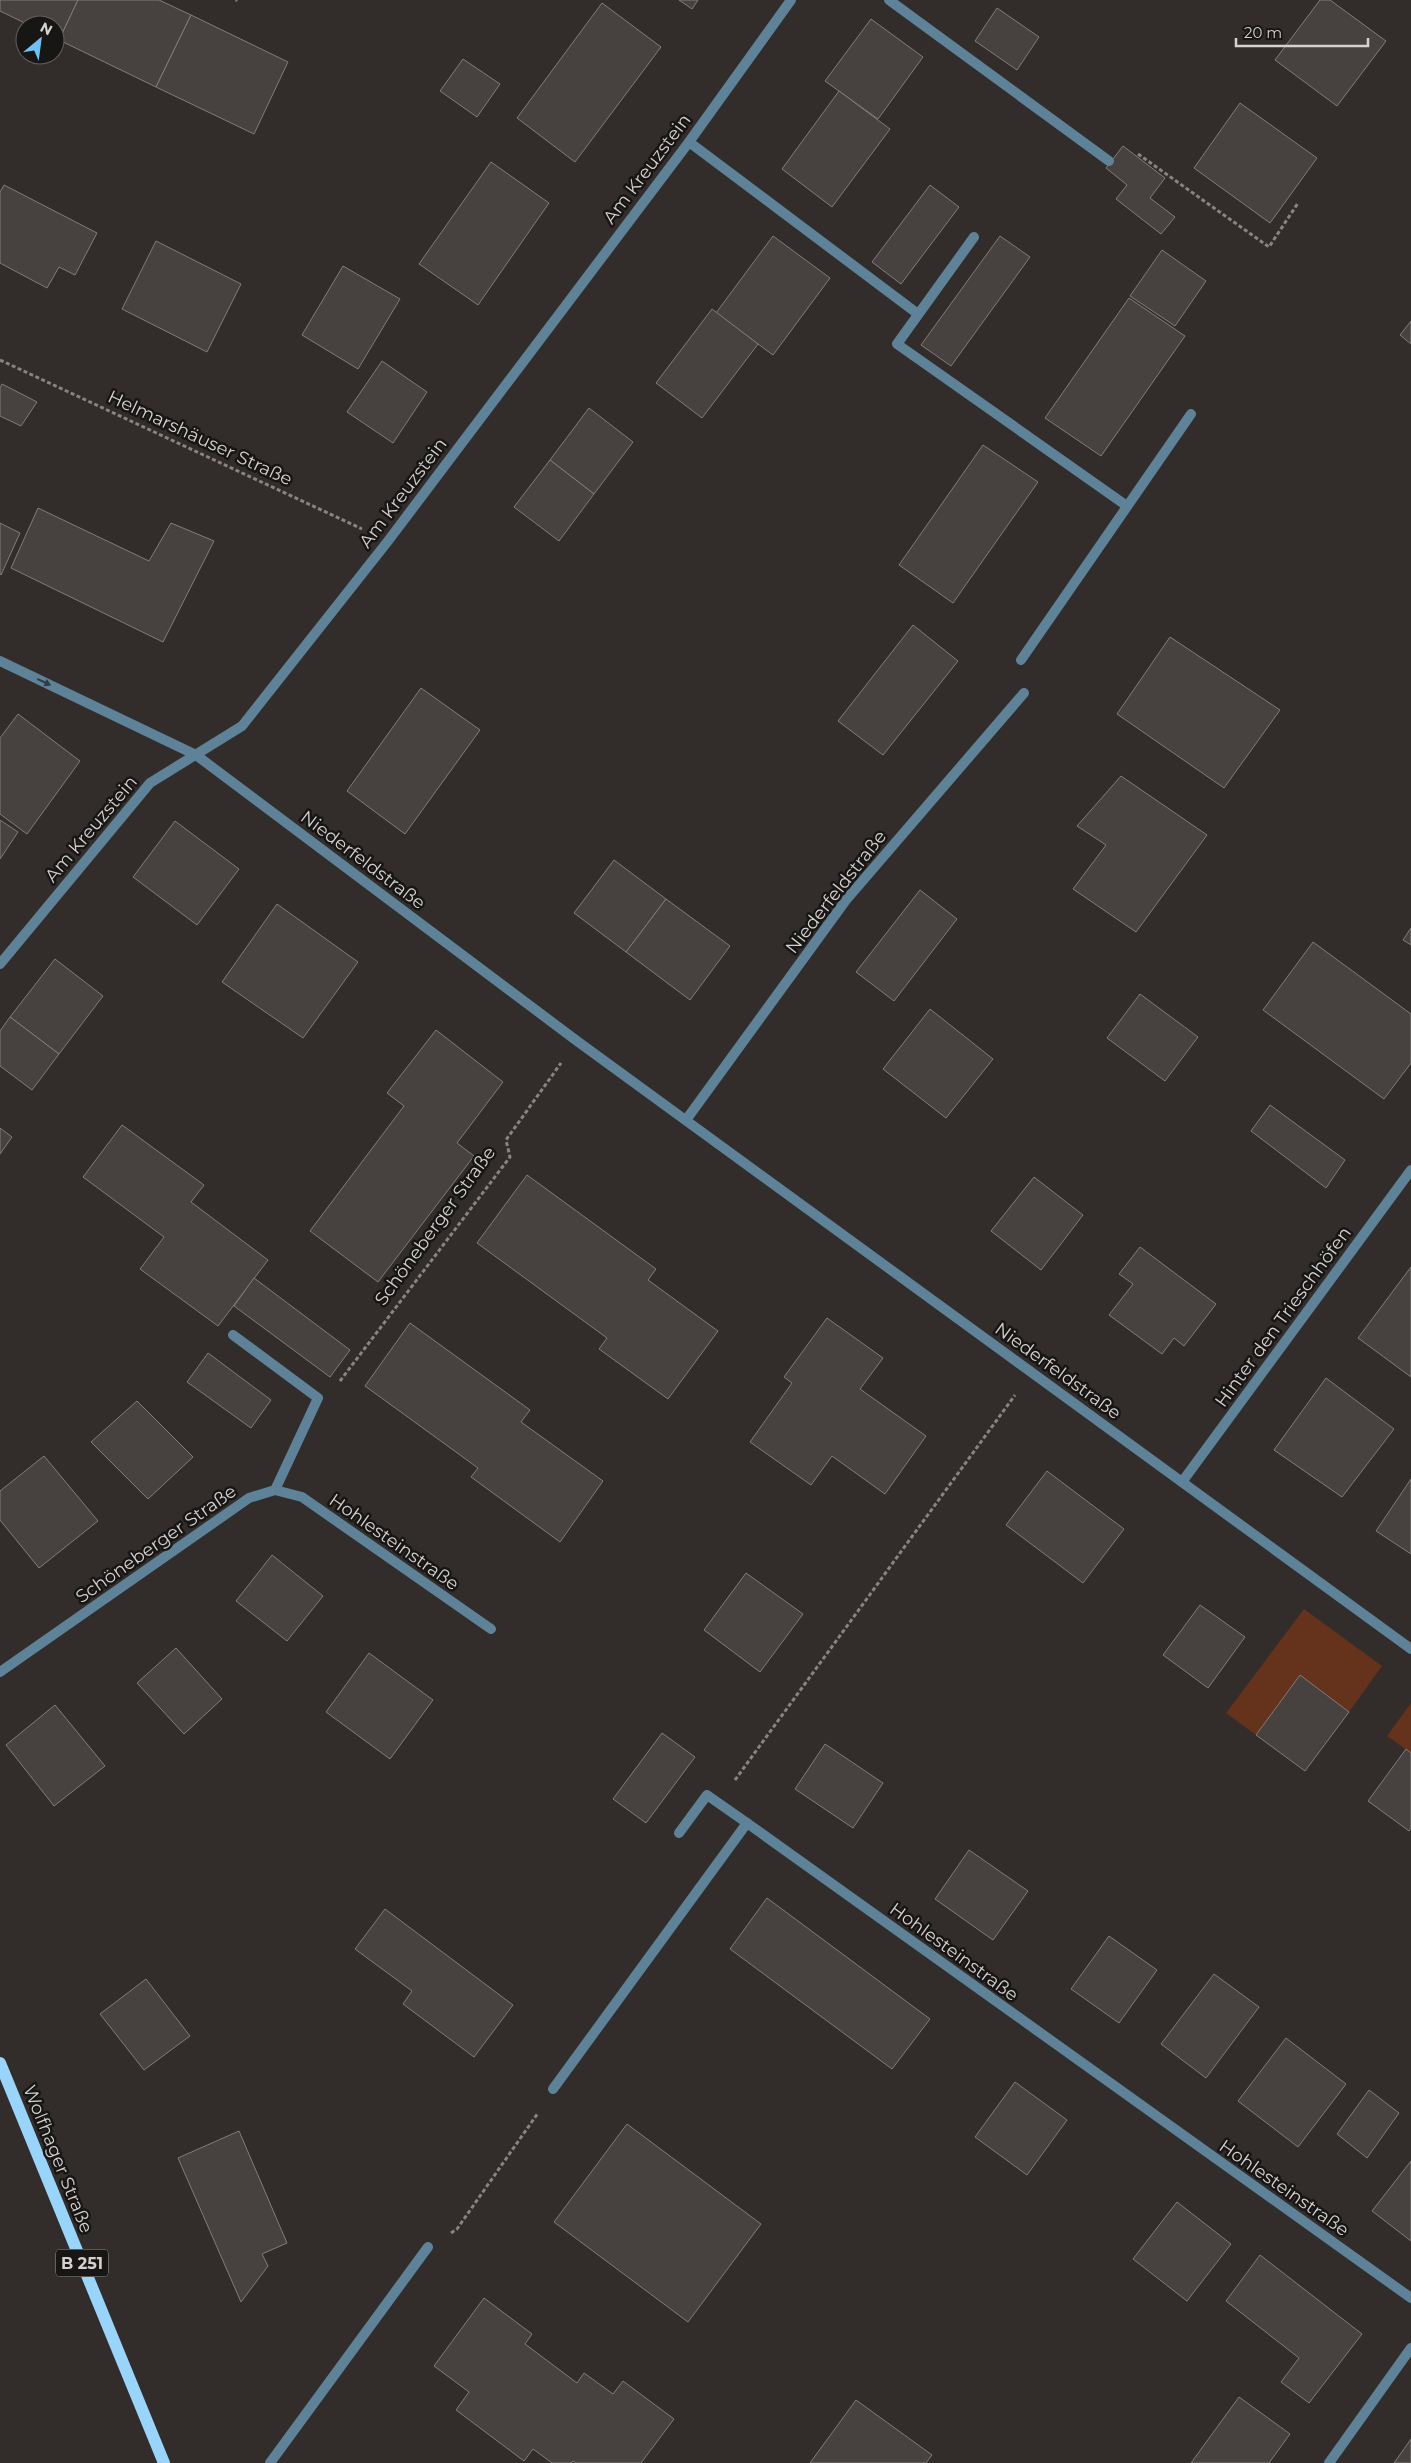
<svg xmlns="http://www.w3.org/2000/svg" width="1411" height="2463" font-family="Montserrat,sans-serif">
  <rect width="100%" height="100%" fill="#322d2b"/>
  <g fill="#65321b">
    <path d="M1304,1609l78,57 -33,46 -49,-36 -44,59 -30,-22z"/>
    <path d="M1411,1703v50l-24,-17z"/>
  </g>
  <g fill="#47423f" stroke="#827c7a">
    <path d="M0,0h78l-19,40 -4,-2v-13h-26l-29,-14z"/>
    <path d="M78,0h81l32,15 -35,72 -97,-47z"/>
    <path d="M679,0h19l-6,9z"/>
    <path d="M1320,0h10l56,41 -49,65 -62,-46z"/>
    <path d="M602,3l59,44 -86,115 -58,-44z"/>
    <path d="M997,8l42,29 -22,33 -42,-29z"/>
    <path d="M191,15l97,47 -34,72 -98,-47z"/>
    <path d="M871,19l52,38 -45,62 -53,-38z"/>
    <path d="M463,59l37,25 -23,33 -37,-26z"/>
    <path d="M839,91l51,38 -58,78 -50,-38z"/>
    <path d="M1240,103l77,55 -47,65 -76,-55z"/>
    <path d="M1123,146l42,32 -15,20 25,19 -14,17 -45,-35 11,-14 -21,-17z"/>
    <path d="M491,162l58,41 -71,102 -59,-41z"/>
    <path d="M4,185l93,48 -22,42 -16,-8 -12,21 -47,-25v-71z"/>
    <path d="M930,185l29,22 -58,77 -29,-22z"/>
    <path d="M773,236l57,42 -57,77 -57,-42z"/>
    <path d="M1000,236l30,21 -79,109 -30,-21z"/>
    <path d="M156,241l85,43 -34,68 -85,-43z"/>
    <path d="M1162,250l44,31 -31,45 -45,-30z"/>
    <path d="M343,266l57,33 -42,70 -56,-34z"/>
    <path d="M1129,298l56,38 -84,120 -56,-38z"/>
    <path d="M712,309l46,35 -56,74 -46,-35z"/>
    <path d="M1411,321v23l-11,-9z"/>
    <path d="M382,361l45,31 -34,51 -46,-31z"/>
    <path d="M2,384l35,18 -16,24 -21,-10v-28z"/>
    <path d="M589,408l44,34 -39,52 -44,-34z"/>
    <path d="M983,445l55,37 -85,121 -54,-38z"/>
    <path d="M550,460l44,34 -35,47 -45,-34z"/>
    <path d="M38,508l111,53 22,-38 43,18 -51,101 -152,-74z"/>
    <path d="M0,523l20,10 -19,42 -1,-1z"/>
    <path d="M913,625l45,36 -75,94 -45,-34z"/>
    <path d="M1170,637l110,73 -56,78 -107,-74z"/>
    <path d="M421,688l59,42 -75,104 -58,-43z"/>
    <path d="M18,714l62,47 -53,73 -27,-20v-76z"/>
    <path d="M1121,776l86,59 -71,97 -63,-43 33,-44 -29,-19z"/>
    <path d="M0,820l18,12 -18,27z"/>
    <path d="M175,821l64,48 -42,56 -64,-48z"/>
    <path d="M614,860l52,39 -40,53 -52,-39z"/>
    <path d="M920,890l37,29 -63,82 -38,-29z"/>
    <path d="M666,899l64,47 -40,54 -64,-48z"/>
    <path d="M277,904l81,58 -55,76 -81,-56z"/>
    <path d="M1411,928v17l-8,-5z"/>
    <path d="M1313,942l98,72v49l-27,36 -121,-89z"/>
    <path d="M55,959l48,37 -44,58 -49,-37z"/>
    <path d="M1140,994l58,43 -33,44 -58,-43z"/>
    <path d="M930,1009l63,50 -47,59 -63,-49z"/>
    <path d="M10,1017l49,37 -27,36 -32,-24v-35z"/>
    <path d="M436,1030l67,52 -46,61 17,13 -96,126 -68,-51 94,-125 -17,-13z"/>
    <path d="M1270,1105l75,55 -19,28 -75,-57z"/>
    <path d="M122,1125l82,60 -13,17 77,58 -50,66 -78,-57 24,-32 -81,-60z"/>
    <path d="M0,1128l12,9 -12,17z"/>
    <path d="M527,1175l129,94 -8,11 70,51 -50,68 -69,-50 8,-11 -130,-95z"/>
    <path d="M1034,1177l49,38 -42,55 -50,-39z"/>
    <path d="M1140,1247l76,57 -32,42 -10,-8 -12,16 -53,-39 24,-31 -14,-10z"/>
    <path d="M1411,1267v110l-53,-39z"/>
    <path d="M254,1278l96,72 -20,27 -96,-71z"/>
    <path d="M827,1318l56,40 -23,31 66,47 -41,58 -53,-38 -21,29 -61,-43 42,-59 -8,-6z"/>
    <path d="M410,1323l120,87 -9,12 82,59 -43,61 -89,-65 7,-9 -113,-82z"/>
    <path d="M208,1353l63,47 -20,28 -64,-46z"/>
    <path d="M1326,1378l68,51 -52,68 -68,-47z"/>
    <path d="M137,1401l56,56 -45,42 -57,-57z"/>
    <path d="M44,1456l54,65 -59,47 -39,-48v-29z"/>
    <path d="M1047,1471l77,58 -41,54 -77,-58z"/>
    <path d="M1411,1479v75l-35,-23z"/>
    <path d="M272,1555l51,41 -36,45 -51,-40z"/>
    <path d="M746,1573l57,41 -43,58 -56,-42z"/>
    <path d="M1200,1605l45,32 -37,51 -45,-33z"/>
    <path d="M176,1648l46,51 -38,35 -47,-51z"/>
    <path d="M369,1653l64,47 -43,59 -64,-47z"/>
    <path d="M1300,1675l49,37 -44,59 -49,-36z"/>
    <path d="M55,1705l50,61 -51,40 -48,-61z"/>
    <path d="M662,1733l33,24 -49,66 -33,-24z"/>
    <path d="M825,1744l58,39 -30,45 -58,-39z"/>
    <path d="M1406,1749l5,4v75l-2,3 -41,-30z"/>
    <path d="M969,1850l59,41 -35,49 -58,-41z"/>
    <path d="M767,1898l163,121 -38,50 -162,-120z"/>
    <path d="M385,1909l128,96 -39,52 -71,-53 9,-13 -57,-42z"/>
    <path d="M1109,1936l48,34 -38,53 -48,-34z"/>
    <path d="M1214,1974l45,33 -53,71 -45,-34z"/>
    <path d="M146,1979l44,57 -46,34 -44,-56z"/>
    <path d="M1286,2038l60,46 -48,63 -60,-46z"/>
    <path d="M1015,2082l52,38 -40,55 -52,-38z"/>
    <path d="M1369,2090l30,23 -32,45 -30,-24z"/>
    <path d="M627,2124l134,100 -73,98 -134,-100z"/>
    <path d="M239,2131l48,112 -25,11 6,12 -27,36 -63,-144z"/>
    <path d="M1411,2161v80l-39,-30z"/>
    <path d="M1177,2202l54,42 -44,57 -54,-42z"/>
    <path d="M1260,2255l102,79 -53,69 -28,-21 18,-24 -73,-57z"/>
    <path d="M484,2298l48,36 -7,10 52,39 7,-10 29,21 10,-13 51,38 -33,44h-65l-3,-2 -2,2h-19l-19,-14 -9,12 -68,-51 13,-18 -35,-26z"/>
    <path d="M1239,2397l51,37 -21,29h-78z"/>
    <path d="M856,2400l76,55 -6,8h-116z"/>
    <path d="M1411,2439v24h-17z"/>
  </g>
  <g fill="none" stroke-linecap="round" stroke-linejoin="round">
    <g stroke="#888482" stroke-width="3" stroke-dasharray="4 2.5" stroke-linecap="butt">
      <path d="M236,0l1,1"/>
      <path d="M1138,154l131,93 29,-44"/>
      <path d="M0,360l362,169"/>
      <path d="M340,1381l170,-224 -4,-17 55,-77"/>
      <path d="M735,1780l280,-385"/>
      <path d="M451,2233l6,-4 81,-116"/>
    </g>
    <g stroke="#5e8399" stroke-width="10">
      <path d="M889,0l220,161"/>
      <path d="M689,142l229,172"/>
      <path d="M974,237l-77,107 230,162"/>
      <path d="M1021,660l170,-246"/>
      <path d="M233,1335l85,63 -43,92"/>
      <path d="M679,1833l28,-38 40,28"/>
      <path d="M270,2463l158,-216"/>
    </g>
    <g stroke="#5e8399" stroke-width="10">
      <path d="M0,661l196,94 381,286 834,608"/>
      <path d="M0,964l150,-181 92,-57 146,-185 301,-399 102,-142"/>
      <path d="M686,1120l160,-220 178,-207"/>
      <path d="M1182,1482l229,-312"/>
      <path d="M0,1672l249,-174 26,-8 27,7 189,132"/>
      <path d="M553,2089l194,-266 664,475"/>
      <path d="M1329,2463l82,-115"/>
    </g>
    <path stroke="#99d5fa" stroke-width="12" d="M0,2063l164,400"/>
  </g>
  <defs><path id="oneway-solid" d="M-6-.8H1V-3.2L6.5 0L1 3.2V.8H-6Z" transform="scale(1.25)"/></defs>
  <use fill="#303c43" href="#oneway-solid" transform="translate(44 682) rotate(25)"/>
  <g text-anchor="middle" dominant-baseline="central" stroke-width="5" stroke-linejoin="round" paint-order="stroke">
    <rect fill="#181615" stroke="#9c9997" stroke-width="1" x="56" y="2249.5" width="52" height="27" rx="4"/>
    <g font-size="16" font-weight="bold" fill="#d4d1cf">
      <text x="82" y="2263">B 251</text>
    </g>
    <g font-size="18" fill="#d4d1cf" stroke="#181615">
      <text transform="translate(647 169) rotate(-53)">Am Kreuzstein</text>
      <text transform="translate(200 438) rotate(25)">Helmarshäuser Straße</text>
      <text transform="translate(403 493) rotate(-53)">Am Kreuzstein</text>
      <text transform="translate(91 829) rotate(-50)">Am Kreuzstein</text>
      <text transform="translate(363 860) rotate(37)">Niederfeldstraße</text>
      <text transform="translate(836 892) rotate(-52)">Niederfeldstraße</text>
      <text transform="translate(435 1226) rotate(-54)">Schöneberger Straße</text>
      <text transform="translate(1283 1317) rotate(-54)">Hinter den Trieschhöfen</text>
      <text transform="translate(1058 1371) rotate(36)">Niederfeldstraße</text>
      <text transform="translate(394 1542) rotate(35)">Hohlesteinstraße</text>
      <text transform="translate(156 1544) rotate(-35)">Schöneberger Straße</text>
      <text transform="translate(954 1952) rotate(36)">Hohlesteinstraße</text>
      <text transform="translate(58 2159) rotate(68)">Wolfhager Straße</text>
      <text transform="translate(1284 2188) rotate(35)">Hohlesteinstraße</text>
    </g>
  </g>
  <g transform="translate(40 40) rotate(29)"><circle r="24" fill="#181615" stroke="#63615f"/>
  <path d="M0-4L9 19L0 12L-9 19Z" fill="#6ec2f3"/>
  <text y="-8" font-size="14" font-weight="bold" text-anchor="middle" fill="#d4d1cf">N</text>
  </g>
  <path d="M1236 38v8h132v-8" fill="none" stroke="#d4d1cf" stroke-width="2.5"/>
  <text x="1244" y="38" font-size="15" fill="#d4d1cf" stroke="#181615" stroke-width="4" paint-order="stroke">20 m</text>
</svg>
